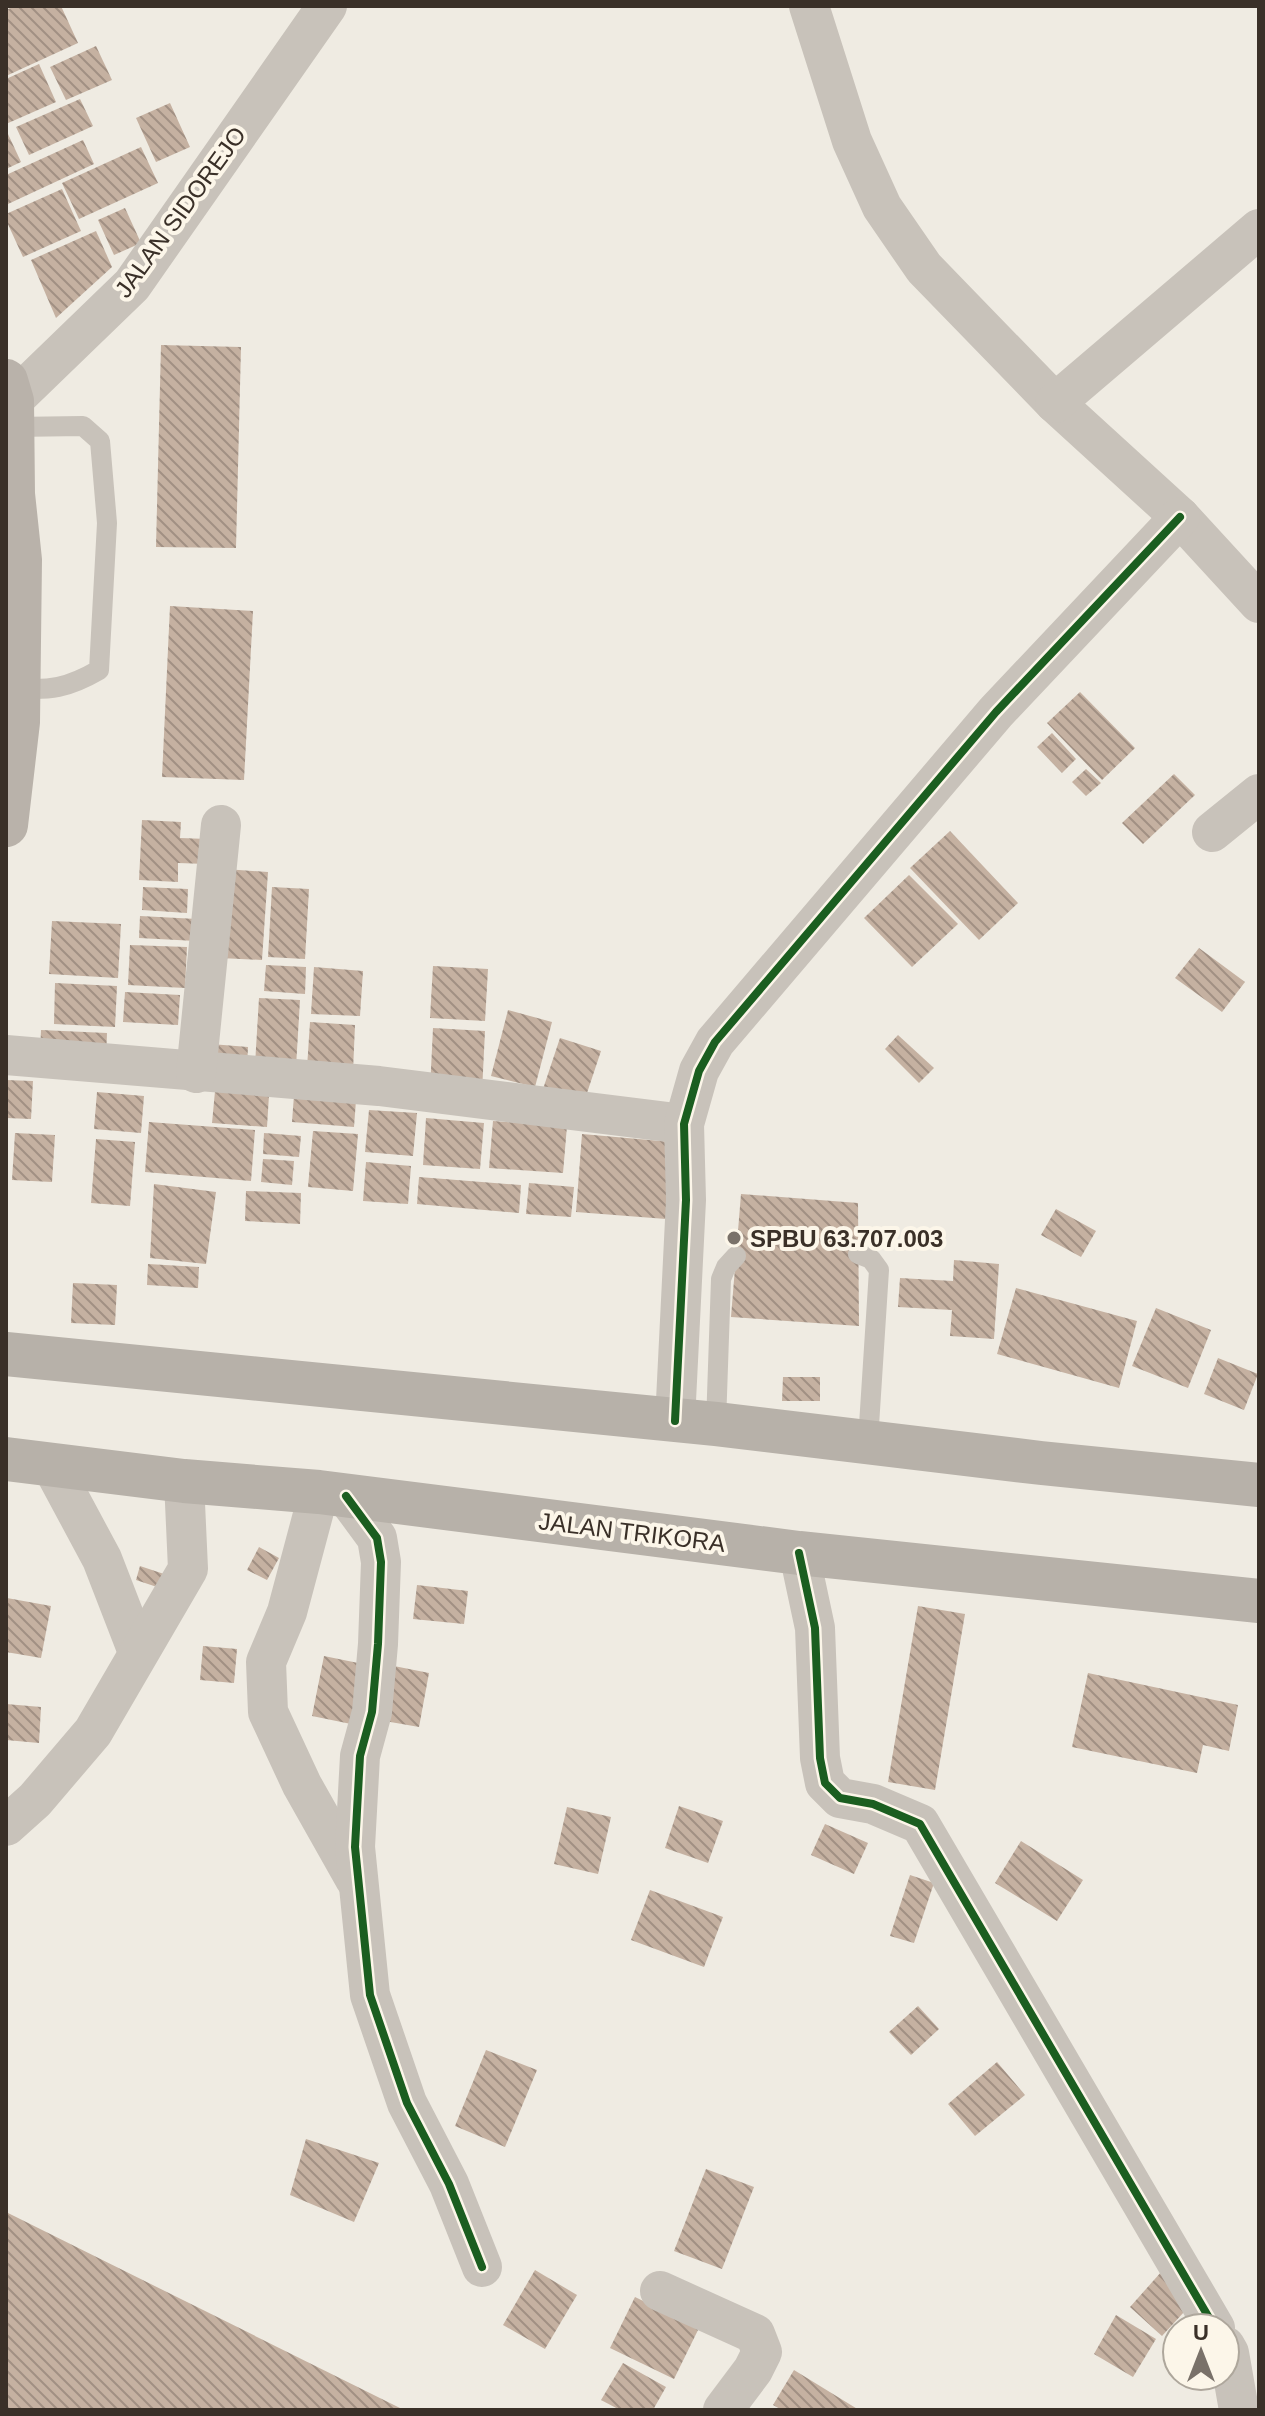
<svg xmlns="http://www.w3.org/2000/svg" width="1265" height="2416" font-family="Helvetica,sans-serif">
  <defs>
    <pattern id="building-back-hatch" width="6" height="6" patternUnits="userSpaceOnUse" patternTransform="scale(2)"><rect width="6" height="6" fill="#c5b1a1"/><path d="M-1 5l2 2M0 0l6 6M5-1l2 2" fill="none" stroke="#a19083"/></pattern>
  </defs>
  <rect width="100%" height="100%" fill="#efebe2"/>
  <g fill="url(#building-back-hatch)">
    <path d="M15,6h46l17,37 -72,33v-66z"/>
    <path d="M96,46l16,34 -46,20 -16,-33z"/>
    <path d="M39,64l17,38 -50,22v-45z"/>
    <path d="M80,99l13,27 -64,29 -13,-28z"/>
    <path d="M170,103l20,44 -34,15 -20,-44z"/>
    <path d="M8,134l13,28 -15,7v-34z"/>
    <path d="M83,140l11,24 -86,40 -2,-29z"/>
    <path d="M141,147l17,36 -79,36 -17,-36z"/>
    <path d="M62,189l19,42 -58,26 -17,-37v-6z"/>
    <path d="M125,208l16,35 -27,12 -16,-35z"/>
    <path d="M96,231l16,36 -56,51 -25,-58z"/>
    <path d="M161,345l80,2 -5,201 -80,-1z"/>
    <path d="M170,606l83,5 -9,169 -82,-3z"/>
    <path d="M1080,692l55,56 -33,32 -55,-57z"/>
    <path d="M1052,733l24,26 -14,14 -25,-26z"/>
    <path d="M1086,769l15,14 -15,13 -14,-14z"/>
    <path d="M1174,774l21,21 -52,49 -21,-21z"/>
    <path d="M142,820l39,2 -1,16 28,1 -2,25 -28,-1v19l-39,-2z"/>
    <path d="M950,831l68,72 -39,37 -69,-72z"/>
    <path d="M225,869l43,3 -6,88 -42,-2z"/>
    <path d="M909,875l49,49 -46,43 -48,-49z"/>
    <path d="M143,887l45,2 -1,24 -45,-3z"/>
    <path d="M272,887l37,2 -4,70 -37,-2z"/>
    <path d="M140,916l57,3 -1,22 -57,-3z"/>
    <path d="M52,921l69,3 -3,54 -69,-4z"/>
    <path d="M130,945l57,2 -2,41 -57,-3z"/>
    <path d="M1199,948l46,34 -23,30 -47,-34z"/>
    <path d="M266,965l40,2 -1,27 -41,-3z"/>
    <path d="M433,966l55,3 -3,52 -55,-3z"/>
    <path d="M314,967l49,4 -3,45 -49,-2z"/>
    <path d="M55,983l62,3 -2,41 -61,-3z"/>
    <path d="M125,992l55,3 -2,30 -55,-3z"/>
    <path d="M259,998l41,2 -4,67 -41,-2z"/>
    <path d="M508,1010l44,12 -17,65 -44,-11z"/>
    <path d="M310,1022l45,3 -2,46 -46,-3z"/>
    <path d="M433,1028l52,3 -3,61 -52,-2z"/>
    <path d="M41,1030l66,3 -1,26 -66,-4z"/>
    <path d="M898,1035l36,33 -15,15 -34,-34z"/>
    <path d="M560,1038l41,13 -19,57 -41,-13z"/>
    <path d="M211,1044l37,3 -1,20 -37,-2z"/>
    <path d="M6,1080l27,1 -2,38 -25,-1z"/>
    <path d="M215,1091l54,4 -2,32 -55,-4z"/>
    <path d="M97,1092l47,4 -3,37 -47,-4z"/>
    <path d="M294,1095l62,5 -2,27 -62,-5z"/>
    <path d="M369,1110l48,3 -4,43 -48,-4z"/>
    <path d="M426,1118l58,5 -4,46 -57,-4z"/>
    <path d="M493,1121l74,5 -4,47 -74,-5z"/>
    <path d="M149,1122l106,8 -4,51 -106,-9z"/>
    <path d="M313,1131l45,3 -5,57 -45,-4z"/>
    <path d="M15,1133l40,2 -3,47 -40,-2z"/>
    <path d="M264,1133l37,3 -2,21 -36,-3z"/>
    <path d="M582,1134l90,8 -6,77 -90,-7z"/>
    <path d="M96,1139l39,3 -5,64 -39,-3z"/>
    <path d="M263,1159l31,2 -2,24 -31,-3z"/>
    <path d="M366,1162l45,4 -3,38 -45,-3z"/>
    <path d="M419,1177l102,8 -2,28 -102,-9z"/>
    <path d="M529,1183l45,4 -3,30 -45,-3z"/>
    <path d="M154,1184l62,8 -10,72 -56,-6z"/>
    <path d="M246,1191l55,2 -1,31 -55,-3z"/>
    <path d="M741,1194l117,9 1,123 -128,-9z"/>
    <path d="M1056,1209l40,22 -15,26 -40,-22z"/>
    <path d="M954,1260l45,4 -5,75 -44,-3 2,-26 -54,-3 2,-29 53,3z"/>
    <path d="M148,1264l51,3 -1,21 -51,-3z"/>
    <path d="M73,1283l44,2 -2,40 -44,-2z"/>
    <path d="M1016,1288l121,33 -18,67 -122,-34z"/>
    <path d="M1156,1308l55,22 -23,58 -56,-22z"/>
    <path d="M1218,1358l40,16 -14,36 -40,-16z"/>
    <path d="M783,1377h37v24h-38z"/>
    <path d="M259,1547l20,11 -12,22 -20,-10z"/>
    <path d="M140,1566l33,11 -4,14 -33,-11z"/>
    <path d="M417,1585l51,6 -4,33 -51,-5z"/>
    <path d="M7,1598l44,8 -10,52 -35,-6z"/>
    <path d="M918,1606l47,8 -30,176 -47,-8z"/>
    <path d="M203,1646l34,3 -3,34 -34,-3z"/>
    <path d="M324,1656l39,8 -12,60 -39,-8z"/>
    <path d="M389,1665l40,8 -10,54 -40,-7z"/>
    <path d="M1088,1673l150,32 -9,46 -26,-6 -6,28 -125,-26z"/>
    <path d="M6,1704l35,3 -2,36 -33,-3z"/>
    <path d="M679,1806l44,15 -15,42 -43,-15z"/>
    <path d="M567,1807l44,10 -13,57 -44,-10z"/>
    <path d="M825,1824l43,19 -14,31 -43,-19z"/>
    <path d="M1021,1841l62,39 -26,41 -62,-38z"/>
    <path d="M910,1875l24,8 -20,60 -24,-7z"/>
    <path d="M650,1890l73,27 -19,50 -73,-27z"/>
    <path d="M918,2006l21,23 -28,26 -22,-23z"/>
    <path d="M486,2050l51,20 -32,77 -50,-21z"/>
    <path d="M997,2062l28,33 -50,41 -27,-32z"/>
    <path d="M306,2139l73,24 -25,59 -64,-27z"/>
    <path d="M706,2169l48,18 -32,82 -48,-18z"/>
    <path d="M6,2212l398,198h-398z"/>
    <path d="M535,2270l42,25 -32,54 -42,-24z"/>
    <path d="M1162,2271l33,29 -33,36 -32,-29z"/>
    <path d="M635,2297l64,31 -25,51 -64,-31z"/>
    <path d="M1116,2315l40,24 -23,38 -39,-23z"/>
    <path d="M623,2363l43,24 -13,23h-33l-19,-10z"/>
    <path d="M794,2370l65,40h-77l-9,-5z"/>
  </g>
  <g fill="none" stroke-linecap="round" stroke-linejoin="round">
    <g stroke="#c8c2ba" stroke-width="20">
      <path d="M13,427l70,-1 17,15 7,82 -8,147c-31,18 -49,21 -85,18"/>
      <path d="M858,1254l13,5 8,11 -11,171"/>
      <path d="M716,1424l5,-145 5,-12 10,-11"/>
    </g>
    <g stroke="#c8c2ba" stroke-width="40">
      <path d="M809,6l43,135 30,66 42,61 131,135 125,114 79,86"/>
      <path d="M12,401l120,-116 195,-279"/>
      <path d="M1055,403l204,-174"/>
      <path d="M1212,832l47,-38"/>
      <path d="M6,1055l373,31 305,38"/>
      <path d="M196,1073l25,-248"/>
      <path d="M675,1421l11,-221 -2,-76 15,-53 16,-29 281,-330 184,-195"/>
      <path d="M51,1464l51,95 36,93"/>
      <path d="M319,1492l-32,120 -21,50 2,50 34,73 53,94"/>
      <path d="M346,1496l31,42 4,24 -3,82 -6,68 -12,44 -5,91 15,148 37,108 42,81 33,83"/>
      <path d="M799,1553l16,75 5,130 5,25 15,15 33,6 47,20 295,504"/>
      <path d="M6,1826l29,-26 58,-68 95,-163 -4,-88"/>
      <path d="M660,2291l95,43 7,18 -9,18 -30,40"/>
      <path d="M1225,2346l4,7 10,57"/>
    </g>
    <path stroke="#b9b2aa" stroke-width="44" d="M6,381l6,20 1,93 7,66 -2,162 -12,103"/>
    <g stroke="#b7b1a9" stroke-width="44">
      <path d="M6,1354l710,70 325,39 218,22"/>
      <path d="M6,1459l178,22 135,11 480,61 460,48"/>
    </g>
    <g stroke="#fcf6e9" stroke-width="13">
      <g id="cycleway">
        <path d="M675,1421l11,-221 -2,-76 15,-53 16,-29 281,-330 184,-195"/>
        <path d="M346,1496l31,42 4,24 -3,82 -6,68 -12,44 -5,91 15,148 37,108 42,81 33,83"/>
        <path d="M799,1553l16,75 5,130 5,25 15,15 33,6 47,20 295,504"/>
      </g>
    </g>
    <use href="#cycleway" stroke="#1b5e20" stroke-width="8"/>
  </g>
  <circle fill="#797169" stroke="#fcf6e9" stroke-width="3" cx="734" cy="1238" r="8"/>
  <g text-anchor="middle" dominant-baseline="central" stroke-width="8" stroke-linejoin="round" paint-order="stroke">
    <g font-size="24" fill="#3a3028" stroke="#fcf6e9">
      <text transform="translate(180 212) rotate(-54)">JALAN SIDOREJO</text>
      <text transform="translate(632 1532) rotate(7)">JALAN TRIKORA</text>
    </g>
    <g font-size="24" font-weight="bold" fill="#3a3028" stroke="#fcf6e9" text-anchor="start">
      <text x="750" y="1238">SPBU 63.707.003</text>
    </g>
  </g>
  <rect width="1265" height="2416" fill="none" stroke="#3a3028" stroke-width="16"/>
  <g transform="translate(1201 2352)"><circle r="38" fill="#fcf6e9" stroke="#aea79c" stroke-width="2"/>
  <path d="M0-6L14 30L0 20L-14 30Z" fill="#797169"/>
  <text y="-12" font-size="22" font-weight="bold" text-anchor="middle" fill="#3a3028">U</text>
  </g>
</svg>
